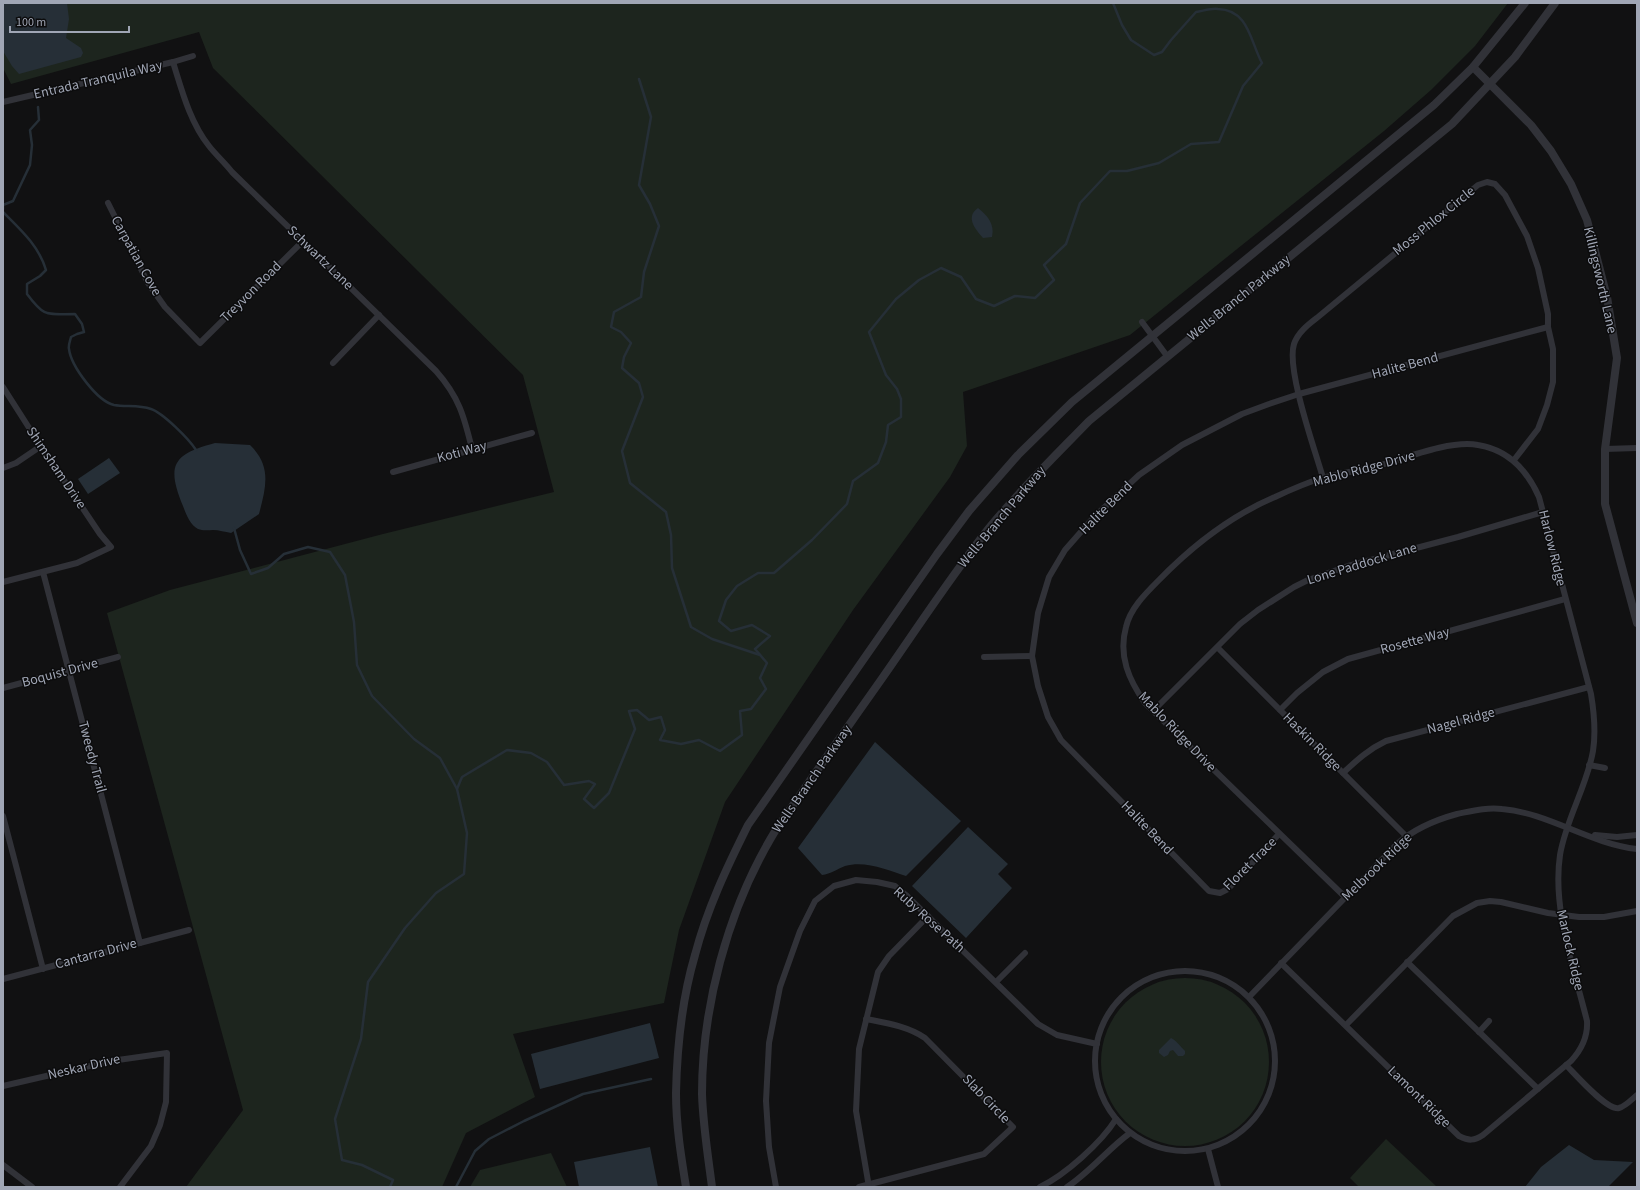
<svg xmlns="http://www.w3.org/2000/svg" width="1640" height="1190" font-family="'Source Sans 3',sans-serif">
  <rect width="100%" height="100%" fill="#111112"/>
  <g fill="#1d251e">
    <path d="M3,3h1505l-33,43 -44,44 -47,41 -254,204 -167,57 4,54 -17,31 -97,133 -128,192 -46,128 -15,73 -151,31 22,63 -69,36 -24,54h-256l57,-77 -136,-497 63,-23 213,-56 171,-42 -31,-117 -310,-307 -14,-36 -188,52 -8,-16z"/>
    <circle cx="1185" cy="1062" r="84"/>
    <path d="M1386,1139l51,48h-78l-9,-9z"/>
    <path d="M551,1153l16,34h-97l10,-17z"/>
  </g>
  <g fill="#262f37">
    <path d="M3,3h64l2,16 -3,19 15,10 2,5 -2,4 -62,17 -7,-8 -9,-15z"/>
    <path d="M978,208c9,7 17,16 14,29l-9,1c-8,-9 -18,-21 -5,-30z"/>
    <path d="M215,443l35,2c22,21 16,42 9,69l-28,19c-6,-1 -12,-3 -18,-3 -5,0 -10,1 -15,-1 -8,-4 -12,-15 -15,-23 -17,-41 -10,-52 32,-63z"/>
    <path d="M109,458l11,15 -32,21 -10,-15z"/>
    <path d="M875,742l86,79 -55,55c-18,-6 -41,-16 -61,-10 -8,3 -14,8 -23,9l-24,-27z"/>
    <path d="M968,827l40,37 -10,10 14,14 -46,50 -54,-52z"/>
    <path d="M650,1023l9,35 -119,31 -9,-35z"/>
    <path d="M1171,1038c5,2 9,8 14,13v3l-2,2h-5l-5,-6 -3,1 -2,4 -4,2 -5,-4v-3z"/>
    <path d="M1569,1145l25,15 39,2 -25,25h-83l16,-20z"/>
    <path d="M650,1147l8,40h-79l-5,-25z"/>
  </g>
  <g fill="none" stroke-linecap="round" stroke-linejoin="round">
    <g stroke="#262f37" stroke-width="2.5">
      <path d="M639,79l12,38 -12,68 11,19 9,22 -15,46 -3,25 -27,15 -3,15 10,5 10,11 -7,14 -2,11 17,15 4,14 -21,54 8,32 36,29 5,23 1,33 19,59 21,12 48,16"/>
      <path d="M3,209v-4l10,-4 17,-36 2,-20 -2,-15 9,-10 -1,-13"/>
      <path d="M3,212c17,17 36,34 43,58l-6,6 -13,8v10c18,24 19,20 48,20l7,10 2,8 -7,2 -6,3c-1,4 -3,9 -2,12 2,17 28,52 45,56 12,2 25,0 37,4 12,4 38,30 45,41"/>
      <path d="M234,528l6,22 11,24 17,-6 16,-14 24,-7 22,5 15,23 9,47 3,43 15,31 42,43 26,19 17,31"/>
      <path d="M390,1187l3,-7 -31,-15 -20,-5 -7,-41 26,-80 7,-57 37,-54 31,-35 28,-19 3,-41 -10,-44 5,-12 45,-27 24,3 16,9 17,23 25,-4 6,3 -11,15 10,9 15,-15 26,-64 -6,-18 8,-1 12,10 12,-3 4,13 -5,10 21,4 18,-4 21,11 22,-16 -2,-24 11,-2 15,-20 -6,-11 7,-15 -12,-14 15,-13 -18,-11 -21,6 -12,-10 7,-21 11,-14 21,-13h16l38,-33 35,-36 6,-23 25,-18 8,-21 2,-17 13,-8v-18l-4,-10 -11,-14 -17,-43 27,-33 23,-19 22,-12 20,9 15,22 18,7 21,-10 20,2 19,-18 -10,-15 22,-21 14,-41 30,-32h17l32,-8 32,-19 28,-2 24,-56 19,-23c-12,-22 -13,-53 -44,-54 -7,-1 -15,2 -22,3l-25,28 -9,12 -8,3 -23,-15 -9,-15 -9,-22"/>
      <path d="M456,1187l19,-36 14,-12 35,-18 59,-27 68,-15"/>
    </g>
    <g stroke="#313238" stroke-width="6">
      <path d="M173,62c9,29 17,60 36,84 7,9 16,17 23,26l204,199c23,26 28,45 36,78"/>
      <path d="M3,102l170,-40 20,-6"/>
      <path d="M108,203l40,80 17,24 35,36 103,-102"/>
      <path d="M1142,322l25,34"/>
      <path d="M333,363l46,-48"/>
      <path d="M3,387l30,47 67,100 11,13 -34,16 -74,19"/>
      <path d="M1605,449l32,-1"/>
      <path d="M3,468l13,-5 25,-17"/>
      <path d="M393,472l139,-39"/>
      <path d="M1323,478c-8,-28 -37,-109 -29,-134 4,-12 15,-20 24,-27l160,-132 9,-3 8,2 10,11 22,41 11,32 10,46v13l5,22v33l-6,23 -9,24 -24,31"/>
      <path d="M43,572l97,371"/>
      <path d="M1218,648l188,188"/>
      <path d="M984,657l48,-1"/>
      <path d="M3,688l115,-31"/>
      <path d="M1280,710l17,-17 26,-21 25,-13 217,-60"/>
      <path d="M1153,711l87,-87 18,-14 36,-23 14,-7 40,-14 110,-29 85,-25"/>
      <path d="M1589,765l16,3"/>
      <path d="M1343,773c14,-13 26,-24 43,-32l203,-54"/>
      <path d="M3,816l40,153"/>
      <path d="M1279,834l-51,55 -8,4 -11,-2 -148,-151 -13,-23 -10,-31 -6,-30 6,-43 11,-36 16,-27 29,-33 45,-42 43,-30 60,-31 27,-10 30,-10 249,-67"/>
      <path d="M1595,835l22,2 20,-2"/>
      <path d="M1407,962l131,127"/>
      <path d="M1281,963l178,173c10,5 15,5 24,-1l88,-74c11,-12 17,-24 16,-40 -13,-53 -35,-112 -27,-166 6,-36 27,-69 33,-104 3,-19 1,-39 -2,-57l-52,-197c-12,-27 -30,-47 -61,-52 -27,-5 -70,12 -97,20 -19,5 -39,8 -59,13 -16,5 -32,12 -47,19 -45,19 -83,49 -117,84 -13,13 -28,28 -32,46 -8,29 3,53 19,76l200,194"/>
      <circle cx="1185" cy="1061" r="90"/>
      <path d="M3,979l186,-49"/>
      <path d="M996,982l29,-29"/>
      <path d="M1249,997l148,-153c17,-15 38,-24 60,-30 15,-3 30,-7 45,-5 47,4 88,35 135,40"/>
      <path d="M1346,1025l107,-109 24,-13 13,-2 11,1 47,11 31,4h25l33,-6"/>
      <path d="M1479,1032l10,-11"/>
      <path d="M1566,1065c9,9 41,46 53,43 7,-2 13,-9 18,-13"/>
      <path d="M3,1086l108,-25 56,-8 -1,49 -6,23 -9,21 -31,41"/>
      <path d="M1208,1149l10,38"/>
      <path d="M3,1165l29,22"/>
      <path d="M776,1187l-7,-40 -3,-46 3,-58 11,-56 20,-56 15,-30 19,-15 22,-6 21,2 18,4 11,9 132,129 19,11 40,9"/>
      <path d="M859,1187l125,-33 29,-27 -88,-89c-18,-12 -39,-15 -59,-19"/>
      <path d="M869,1187l-13,-76 3,-62 19,-77 11,-16 39,-40"/>
      <path d="M1040,1187c25,-12 61,-44 76,-68"/>
      <path d="M1067,1187c23,-15 41,-38 63,-54"/>
    </g>
    <g stroke="#313238" stroke-width="8">
      <path d="M1473,67l58,58 20,26 20,33 16,36 20,77 10,61 -12,91v55l32,119"/>
      <path d="M686,1187c-5,-31 -10,-62 -10,-94 1,-46 6,-94 19,-138 12,-46 32,-88 53,-130l189,-271 32,-43 49,-56 54,-53 362,-297 39,-38 52,-64"/>
      <path d="M712,1187c-4,-31 -9,-62 -10,-93 0,-86 25,-181 69,-256 8,-14 18,-27 27,-40 28,-41 57,-81 85,-121 35,-50 68,-101 106,-149 31,-38 66,-72 100,-107l363,-297 63,-67 40,-54"/>
    </g>
  </g>
  <g text-anchor="middle" dominant-baseline="central" stroke-width="3" stroke-linejoin="round" paint-order="stroke">
    <g font-size="14" fill="#a0a6b5" stroke="#0c0c0d">
      <text transform="translate(98 80) rotate(-13)">Entrada Tranquila Way</text>
      <text transform="translate(1434 221) rotate(-39)">Moss Phlox Circle</text>
      <text transform="translate(136 256) rotate(61)">Carpatian Cove</text>
      <text transform="translate(320 258) rotate(44)">Schwartz Lane</text>
      <text transform="translate(1600 280) rotate(77)">Killingsworth Lane</text>
      <text transform="translate(251 292) rotate(-45)">Treyvon Road</text>
      <text transform="translate(1239 298) rotate(-39)">Wells Branch Parkway</text>
      <text transform="translate(1405 366) rotate(-15)">Halite Bend</text>
      <text transform="translate(462 452) rotate(-15)">Koti Way</text>
      <text transform="translate(56 468) rotate(56)">Shimsham Drive</text>
      <text transform="translate(1364 469) rotate(-15)">Mablo Ridge Drive</text>
      <text transform="translate(1106 508) rotate(-45)">Halite Bend</text>
      <text transform="translate(1002 517) rotate(-50)">Wells Branch Parkway</text>
      <text transform="translate(1552 548) rotate(76)">Harlow Ridge</text>
      <text transform="translate(1362 564) rotate(-17)">Lone Paddock Lane</text>
      <text transform="translate(1415 641) rotate(-15)">Rosette Way</text>
      <text transform="translate(60 673) rotate(-15)">Boquist Drive</text>
      <text transform="translate(1461 721) rotate(-15)">Nagel Ridge</text>
      <text transform="translate(1177 732) rotate(46)">Mablo Ridge Drive</text>
      <text transform="translate(1312 742) rotate(45)">Haskin Ridge</text>
      <text transform="translate(92 757) rotate(75)">Tweedy Trail</text>
      <text transform="translate(812 779) rotate(-55)">Wells Branch Parkway</text>
      <text transform="translate(1147 828) rotate(46)">Halite Bend</text>
      <text transform="translate(1250 864) rotate(-45)">Floret Trace</text>
      <text transform="translate(1377 867) rotate(-44)">Melbrook Ridge</text>
      <text transform="translate(929 920) rotate(42)">Ruby Rose Path</text>
      <text transform="translate(1570 950) rotate(77)">Marlock Ridge</text>
      <text transform="translate(96 954) rotate(-15)">Cantarra Drive</text>
      <text transform="translate(84 1067) rotate(-13)">Neskar Drive</text>
      <text transform="translate(1419 1097) rotate(44)">Lamont Ridge</text>
      <text transform="translate(986 1099) rotate(46)">Slab Circle</text>
    </g>
  </g>
  <rect width="1640" height="1190" fill="none" stroke="#a0a6b5" stroke-width="8"/>
  <path d="M10 26v6h119v-6" fill="none" stroke="#a0a6b5" stroke-width="2"/>
  <text x="16" y="26" font-size="12" fill="#a0a6b5" stroke="#0c0c0d" stroke-width="3" paint-order="stroke">100 m</text>
</svg>
